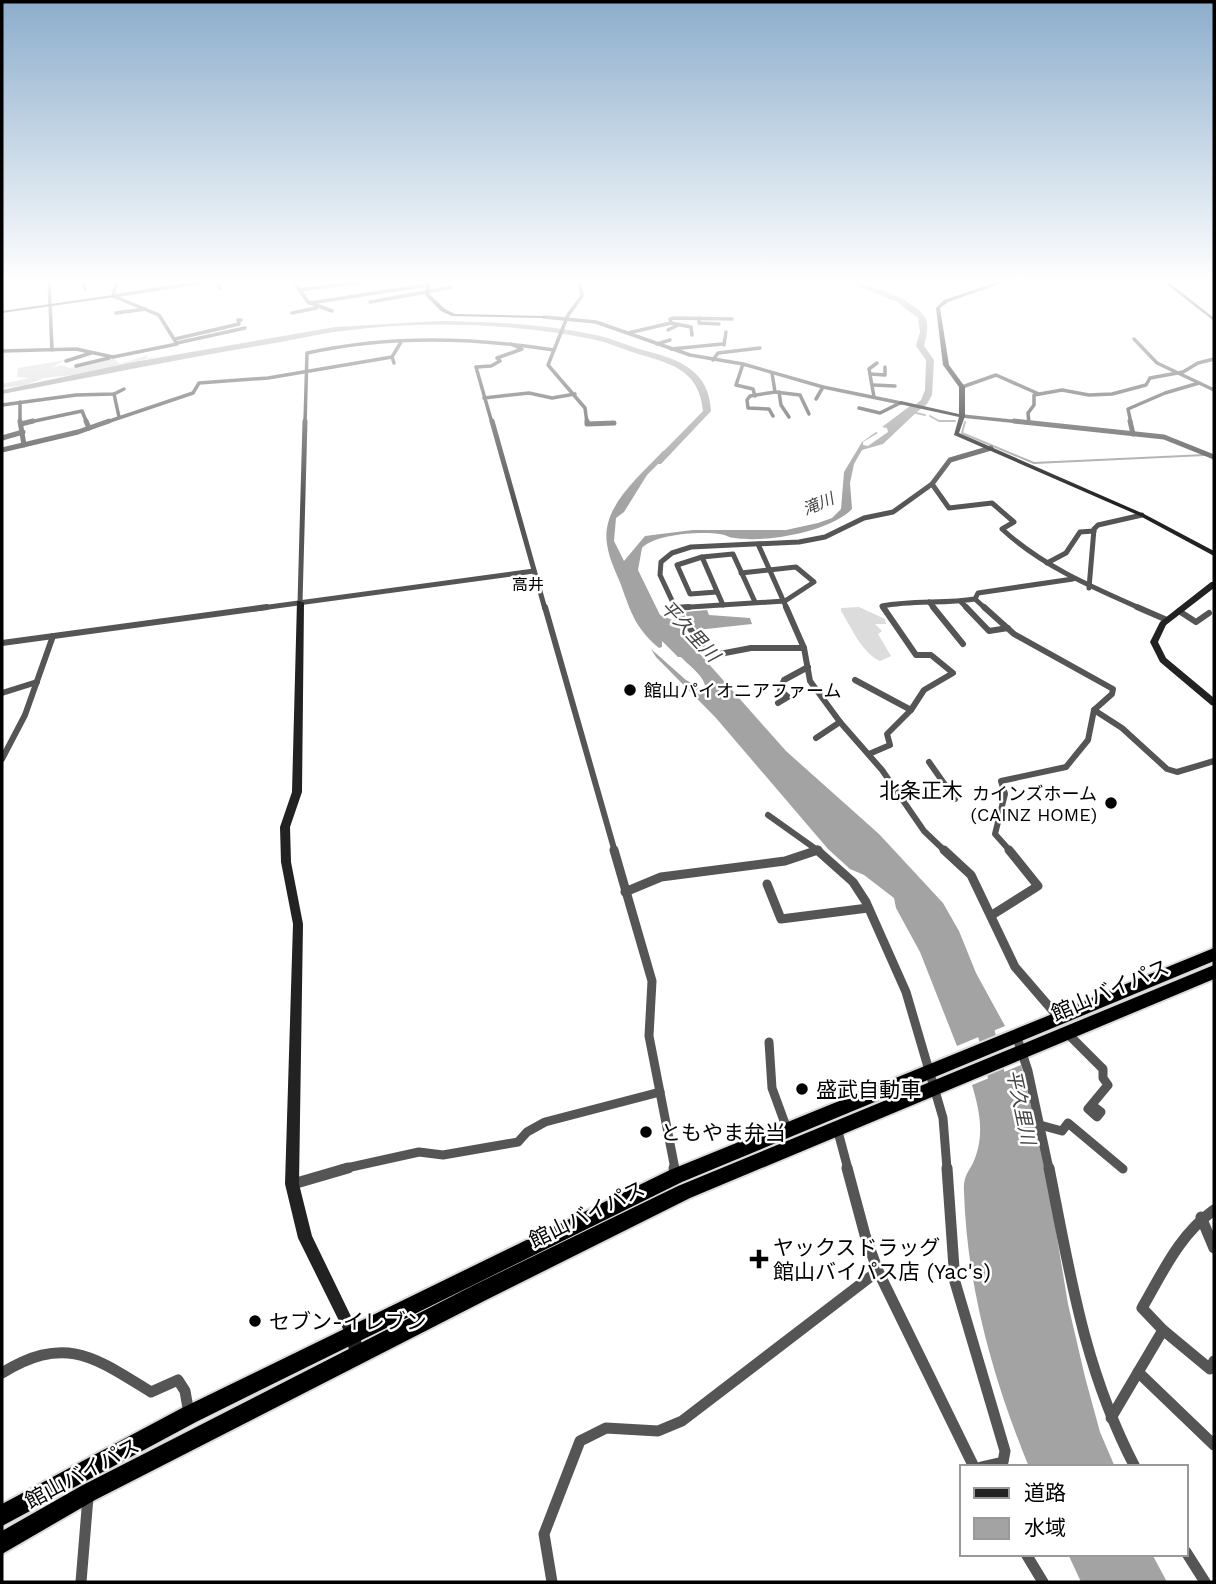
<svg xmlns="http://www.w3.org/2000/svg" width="1216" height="1584" font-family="'Work Sans','Noto Sans JP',sans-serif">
  <rect width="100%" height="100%" fill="#fff"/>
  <g fill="#dcdcdc">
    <path d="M148,355l-2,3 13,-2 -75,18 -40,4 -18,7 -24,3v-4l28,-6 -13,-1 1,-9 47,-8 -13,8 10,-3 7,3 45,-10 6,6z"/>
    <path d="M859,607l26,12 1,5h-11l7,7 -4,3 13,22 -11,5c-19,-9 -28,-33 -39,-50v-3z"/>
  </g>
  <g fill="#a3a3a3">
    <path d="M910,406l11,2 -38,36 -21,6 -8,14 -4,19 2,26c-22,23 -87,34 -117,29 -6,0 -10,-4 -16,-4 -18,-3 -65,0 -77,14l-4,22 22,45 15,6 17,24 94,106 93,83 64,69 16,28 17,42 29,53 -48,20 -37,-94 -24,-44 -2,-10 -30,-23 -14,-6 -22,-20 -112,-131 -60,-61 -5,-8 35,31 20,12c0,-16 -15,-24 -25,-35h-3l-16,-16v6l-3,1c-23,-19 -28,-35 -38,-63 -5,-13 -12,-26 -14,-41 -6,-38 33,-68 56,-93l7,-1v2l-23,23 -23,37 -8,6 -2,23 10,20 21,-25 48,-6h93l32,-7 14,-5 9,-9 3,-37 18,-30 14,-10 2,1 -15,9v3l5,1 20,-14 -1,-4 -5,-1z"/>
    <path d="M707,610l2,5 41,3 2,6 -55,6 -13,-18z"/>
    <path d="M1021,1065l24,100 23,139 17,73 15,55 15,35h-86c-36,-88 -62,-180 -65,-275 -1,-14 3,-18 9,-29 12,-27 7,-51 -1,-78z"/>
    <path d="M1068,1554h84l15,28h-86z"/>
  </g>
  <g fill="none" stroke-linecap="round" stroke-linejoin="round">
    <g stroke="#a3a3a3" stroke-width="2">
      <path d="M916,413l9,2"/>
      <path d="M930,416l9,5h16"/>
      <path d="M965,422l-3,11 72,30 171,-8"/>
    </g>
    <g fill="#a3a3a3" fill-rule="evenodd">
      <path d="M842,280c19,0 76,20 84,39 3,8 0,19 -2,27l10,14 -2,35 -5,9 -19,15 -7,-2 20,-17 4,-10 1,-30 -10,-14 4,-14 -2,-14 -21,-16z"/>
      <path d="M440,321c54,1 108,3 160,15 13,3 24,8 36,12 20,6 43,10 59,25 11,10 15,23 16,38l-50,53h-6v-4l48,-49c-4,-44 -36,-48 -71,-59 -12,-4 -23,-9 -36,-12 -82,-17 -171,-20 -254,-9 -25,3 -49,9 -73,13 -90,15 -178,33 -267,50v-4l132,-28 201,-35z"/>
      <path d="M982,1007l6,2 3,6 18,76 -3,6 -6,3 -6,-3 -3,-6 -18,-76 3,-6z"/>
    </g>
    <g stroke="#dbdbdb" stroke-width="4">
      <g id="highway">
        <path d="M1214,948v13l-532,221 -486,240 -194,104v-22l180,-96 488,-238z"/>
        <path d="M1214,965v14l-524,219 -202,101 -393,201 -93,54v-23l79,-45 393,-201 204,-99z"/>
      </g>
    </g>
    <g stroke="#555" stroke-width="3.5">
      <path d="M49,280l3,70"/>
      <path d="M83,280l2,9"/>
      <path d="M216,280l4,9"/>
      <path d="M293,280l15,22 24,9"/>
      <path d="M579,280l3,16 -14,19 -20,50 37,43 2,15"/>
      <path d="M2,281l9,-1"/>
      <path d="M299,290l75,-10"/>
      <path d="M426,292l25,-5"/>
      <path d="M113,296l4,-16"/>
      <path d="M114,296l100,-16"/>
      <path d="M370,302l56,-10"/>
      <path d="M310,303l117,-18"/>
      <path d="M116,313l30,-4"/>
      <path d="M292,313l24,-5"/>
      <path d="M544,317l52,5 94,33 53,9 80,23 78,16"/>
      <path d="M699,318v5l20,1"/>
      <path d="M671,323l20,4 1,8"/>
      <path d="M668,330l10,-5"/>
      <path d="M628,333l43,-10 -1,-4 4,-1 58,1"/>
      <path d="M175,339l64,-15 -1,-4h3"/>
      <path d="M1134,339l23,24 57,27"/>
      <path d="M177,343l68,-15"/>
      <path d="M657,344l13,-4"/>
      <path d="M724,345l2,-13"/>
      <path d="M671,349l51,-5"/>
      <path d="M2,351l74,-2 37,8 64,-13 -18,-29 -46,-19"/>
      <path d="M713,360l5,-7 42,-5"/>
      <path d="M66,361l25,-8"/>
      <path d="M394,363l-2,-6 9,-15"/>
      <path d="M743,364l-7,21 17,4 2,7"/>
      <path d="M76,366l33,-8"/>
      <path d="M772,373l3,19 -25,4 -3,4 1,8 21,1 4,7"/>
      <path d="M871,374l14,1v-8"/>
      <path d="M873,385l22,1"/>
      <path d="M962,387l34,-12 43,19"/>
      <path d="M775,392l25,3 9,19"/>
      <path d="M779,392l2,13 8,12"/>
      <path d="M114,394l5,23"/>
      <path d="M874,397l-5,-28 8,-6"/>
      <path d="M484,398l45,-5 23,5 23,-4"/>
      <path d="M816,399l7,-12"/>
      <path d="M20,402v21"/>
      <path d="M2,405l74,-10 38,-1 10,-5"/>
      <path d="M859,408l21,5 20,-10"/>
      <path d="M962,416l69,7"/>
      <path d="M25,423l57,-12 5,12"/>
      <path d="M104,423l89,-30 6,-10 69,-5 124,-21"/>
      <path d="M305,423l2,-70c81,-18 165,-16 247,-3"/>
      <path d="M492,423l-16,-56 15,-1 9,-5 -3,-3 25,-9 -11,-5"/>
      <path d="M609,423h5"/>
      <path d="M1029,423l-1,-10 6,-8v-10l28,-5 27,5 23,-1 34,-9 4,-7 33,-6 15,-9 16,-4"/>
      <path d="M1131,423l-3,-14 37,-16 34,-10"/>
    </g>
    <g stroke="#555" stroke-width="5">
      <path d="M20,421l4,24"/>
      <path d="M86,421l3,7"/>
      <path d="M492,421l53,188"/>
      <path d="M587,421v3l27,-1"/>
      <path d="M1014,421l150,16 50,20"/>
      <path d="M1130,421l3,13"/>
      <path d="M21,424l12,-3"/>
      <path d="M2,438l21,-6"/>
      <path d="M2,450l76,-18 31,-11"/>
      <path d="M932,484l17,24 43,-5 22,19 -12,7c40,37 90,58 140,80"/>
      <path d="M758,544l29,65"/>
      <path d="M702,557l21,48"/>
      <path d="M1047,563l19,-10 14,-21 14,-1"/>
      <path d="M1089,588l5,-59 4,-4 44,-10"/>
      <path d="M717,592l-27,2 -13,-29 25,-8 31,-3 22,48"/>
      <path d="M975,599l11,10"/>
      <path d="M929,602l6,7"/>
      <path d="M961,602l7,7"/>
      <path d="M300,603l5,-182"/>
      <path d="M675,608l110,-7 29,-19 -18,-15 -55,6"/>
      <path d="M254,609l280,-38"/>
      <path d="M676,609l-16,-34 1,-13 11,-9 19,-6 108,-5 26,-5 39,-19 29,-6 39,-28 18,-24 41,-12"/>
      <path d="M884,609l-2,-3c31,-6 62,-2 93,-7l3,-6 95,-14"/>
    </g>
    <g stroke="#555" stroke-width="6">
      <path d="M545,607l70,245"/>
      <path d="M675,607l34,49 42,-8h53"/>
      <path d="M786,607l18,41 6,33 30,41 42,48 42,61 22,21"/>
      <path d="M933,607l30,37"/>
      <path d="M966,607l23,24 19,-3"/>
      <path d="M984,607l30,27 99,55 -1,5 -18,16 -6,30 -22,27 -65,14 4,13 -10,40 16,18"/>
      <path d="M1137,607l30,13"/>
      <path d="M675,608l14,-1"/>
      <path d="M1179,611l17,11 13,-9"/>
      <path d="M2,643l265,-36"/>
      <path d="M855,680l56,30"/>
      <path d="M2,693l35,-11"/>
      <path d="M778,703l10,-6 -8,-7 4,-10 24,-13"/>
      <path d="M1094,710l28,18 45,41 10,3 37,-11"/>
      <path d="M816,738l24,-16"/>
      <path d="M869,754l21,-9 -3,-11 24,-24 13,-20 29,-17 -22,-18h-15l-33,-48"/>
      <path d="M2,759l23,-44 28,-79"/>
      <path d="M929,762l26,37"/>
      <path d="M768,815l52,37"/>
      <path d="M813,852l5,-2"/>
    </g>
    <g stroke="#555" stroke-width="9">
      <path d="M614,850l38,131 -3,55 26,133"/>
      <path d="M817,850l36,32 13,20 40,90 37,126 4,51"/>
      <path d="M944,850l27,25 44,92 44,51"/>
      <path d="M767,884l14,35 87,-11"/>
      <path d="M625,892l36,-15 124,-16 33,-11"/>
      <path d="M992,915l46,-29 -29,-36"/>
      <path d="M1067,1033l36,36v9l5,7 -20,24 9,8 4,-5 -9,-7"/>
      <path d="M1016,1035l12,36 21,98"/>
      <path d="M769,1042l3,46 15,41"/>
      <path d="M1040,1125l22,6 6,-8 55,46"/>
      <path d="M837,1128l11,41"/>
      <path d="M342,1169l77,-17 24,3 75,-13 9,-10 18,-10 115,-30"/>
    </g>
    <g stroke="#555" stroke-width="11">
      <path d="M674,1168l2,8"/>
      <path d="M847,1168l18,67 13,36 96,196"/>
      <path d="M947,1168l8,114 50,169 -2,11 -22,5"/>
      <path d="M1049,1168c21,106 35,201 86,299"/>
      <path d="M293,1184l55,-16"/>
      <path d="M1214,1210c-35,25 -51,62 -72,98l21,22 47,39 4,-8"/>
      <path d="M1201,1217l13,31"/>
      <path d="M1138,1372l76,73"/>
      <path d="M2,1373c64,-39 92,-16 149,19l27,-12 7,11 4,23"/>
      <path d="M1111,1418l52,-88"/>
      <path d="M1186,1552l19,30"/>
      <path d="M1026,1554l17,28"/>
      <path d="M81,1582l7,-85"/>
      <path d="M552,1582l-8,-48 36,-93 26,-13 52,3 24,-10 196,-150"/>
    </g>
    <g fill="#222" fill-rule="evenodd">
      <path d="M427,280h4l-2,14 16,15 10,5 89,2 2,1 -2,1 -92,-2 -11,-5 -16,-16z"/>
      <path d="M1003,280h8l-63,22 -8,6 9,57 16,22v29l-6,17 185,81 70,37v5l-74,-40 -186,-81 5,-18 -60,-13 -1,-1 3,-2 58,13v-27l-16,-22 -7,-57 8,-8z"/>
      <path d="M1161,280h5l48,38v3z"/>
      <path d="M113,295l2,2 -113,16v-2z"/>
      <path d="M1211,582h3v6l-48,37 -8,17 8,16 48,40v8l-3,-1 -51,-43 -10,-20 10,-20z"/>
      <path d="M297,601h3l4,2 -2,189 -12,35 1,35 12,62 -4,260 13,52 48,99 4,21 -3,5 -5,3 -5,-3 -5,-26 -48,-97 -13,-54 8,-260 -12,-62 -1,-35 12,-35z"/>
    </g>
    <use href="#highway" fill="#000" fill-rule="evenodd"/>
  </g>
  <linearGradient id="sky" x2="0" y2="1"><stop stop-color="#8cadcc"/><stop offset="0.56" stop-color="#fff"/><stop offset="1" stop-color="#fff" stop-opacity="0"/></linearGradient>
  <rect width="1216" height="502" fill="url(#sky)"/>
  <g fill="#000" stroke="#fff" stroke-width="2.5">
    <circle cx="630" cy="690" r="7"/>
    <circle cx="1111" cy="803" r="7"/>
    <circle cx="802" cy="1089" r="7"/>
    <circle cx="646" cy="1132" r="7"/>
    <path d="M755.5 1248.5h7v7h7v7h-7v7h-7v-7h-7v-7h7z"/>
    <circle cx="255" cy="1321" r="7"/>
  </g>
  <g text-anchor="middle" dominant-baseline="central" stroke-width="5" stroke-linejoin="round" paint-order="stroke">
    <g font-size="16" font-style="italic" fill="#444" stroke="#fff">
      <text transform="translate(818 504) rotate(-23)">滝川</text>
    </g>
    <g font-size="16" fill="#000" stroke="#fff">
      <text x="528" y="584">高井</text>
    </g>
    <g font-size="18" fill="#000" stroke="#fff" text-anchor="start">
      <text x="644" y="690">館山パイオニアファーム</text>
      <text x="1097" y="793" text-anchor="end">カインズホーム<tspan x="1097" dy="21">(CAINZ HOME)</tspan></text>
    </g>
    <g font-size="19" font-style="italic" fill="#444" stroke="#fff">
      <text transform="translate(690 631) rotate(47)">平久里川</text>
      <text transform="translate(1021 1107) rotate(78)">平久里川</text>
    </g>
    <g font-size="21" fill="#000" stroke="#fff">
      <text x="921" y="790">北条正木</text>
    </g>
    <g font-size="21" fill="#000" stroke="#fff">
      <text transform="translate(1110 990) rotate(-23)">館山バイパス</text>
      <text transform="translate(587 1214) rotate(-26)">館山バイパス</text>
      <text transform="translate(82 1473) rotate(-28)">館山バイパス</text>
    </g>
    <g font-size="21" fill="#000" stroke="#fff" text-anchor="start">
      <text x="816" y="1089">盛武自動車</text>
      <text x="660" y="1132">ともやま弁当</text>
      <text x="773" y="1247">ヤックスドラッグ<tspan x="773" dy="24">館山バイパス店 (Yac's)</tspan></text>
      <text x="269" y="1321">セブン-イレブン</text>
    </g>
  </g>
  <rect width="1216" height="1584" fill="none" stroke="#000000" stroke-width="7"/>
  <rect x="960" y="1465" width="228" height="91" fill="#ffffff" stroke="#999999" stroke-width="2"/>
  <rect x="974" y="1488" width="35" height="10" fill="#222222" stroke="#999999" stroke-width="2"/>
  <text x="1024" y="1500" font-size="21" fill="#000000">道路</text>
  <rect x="974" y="1518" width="35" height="21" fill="#a3a3a3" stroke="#999999" stroke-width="2"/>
  <text x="1024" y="1535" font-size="21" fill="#000000">水域</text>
</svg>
